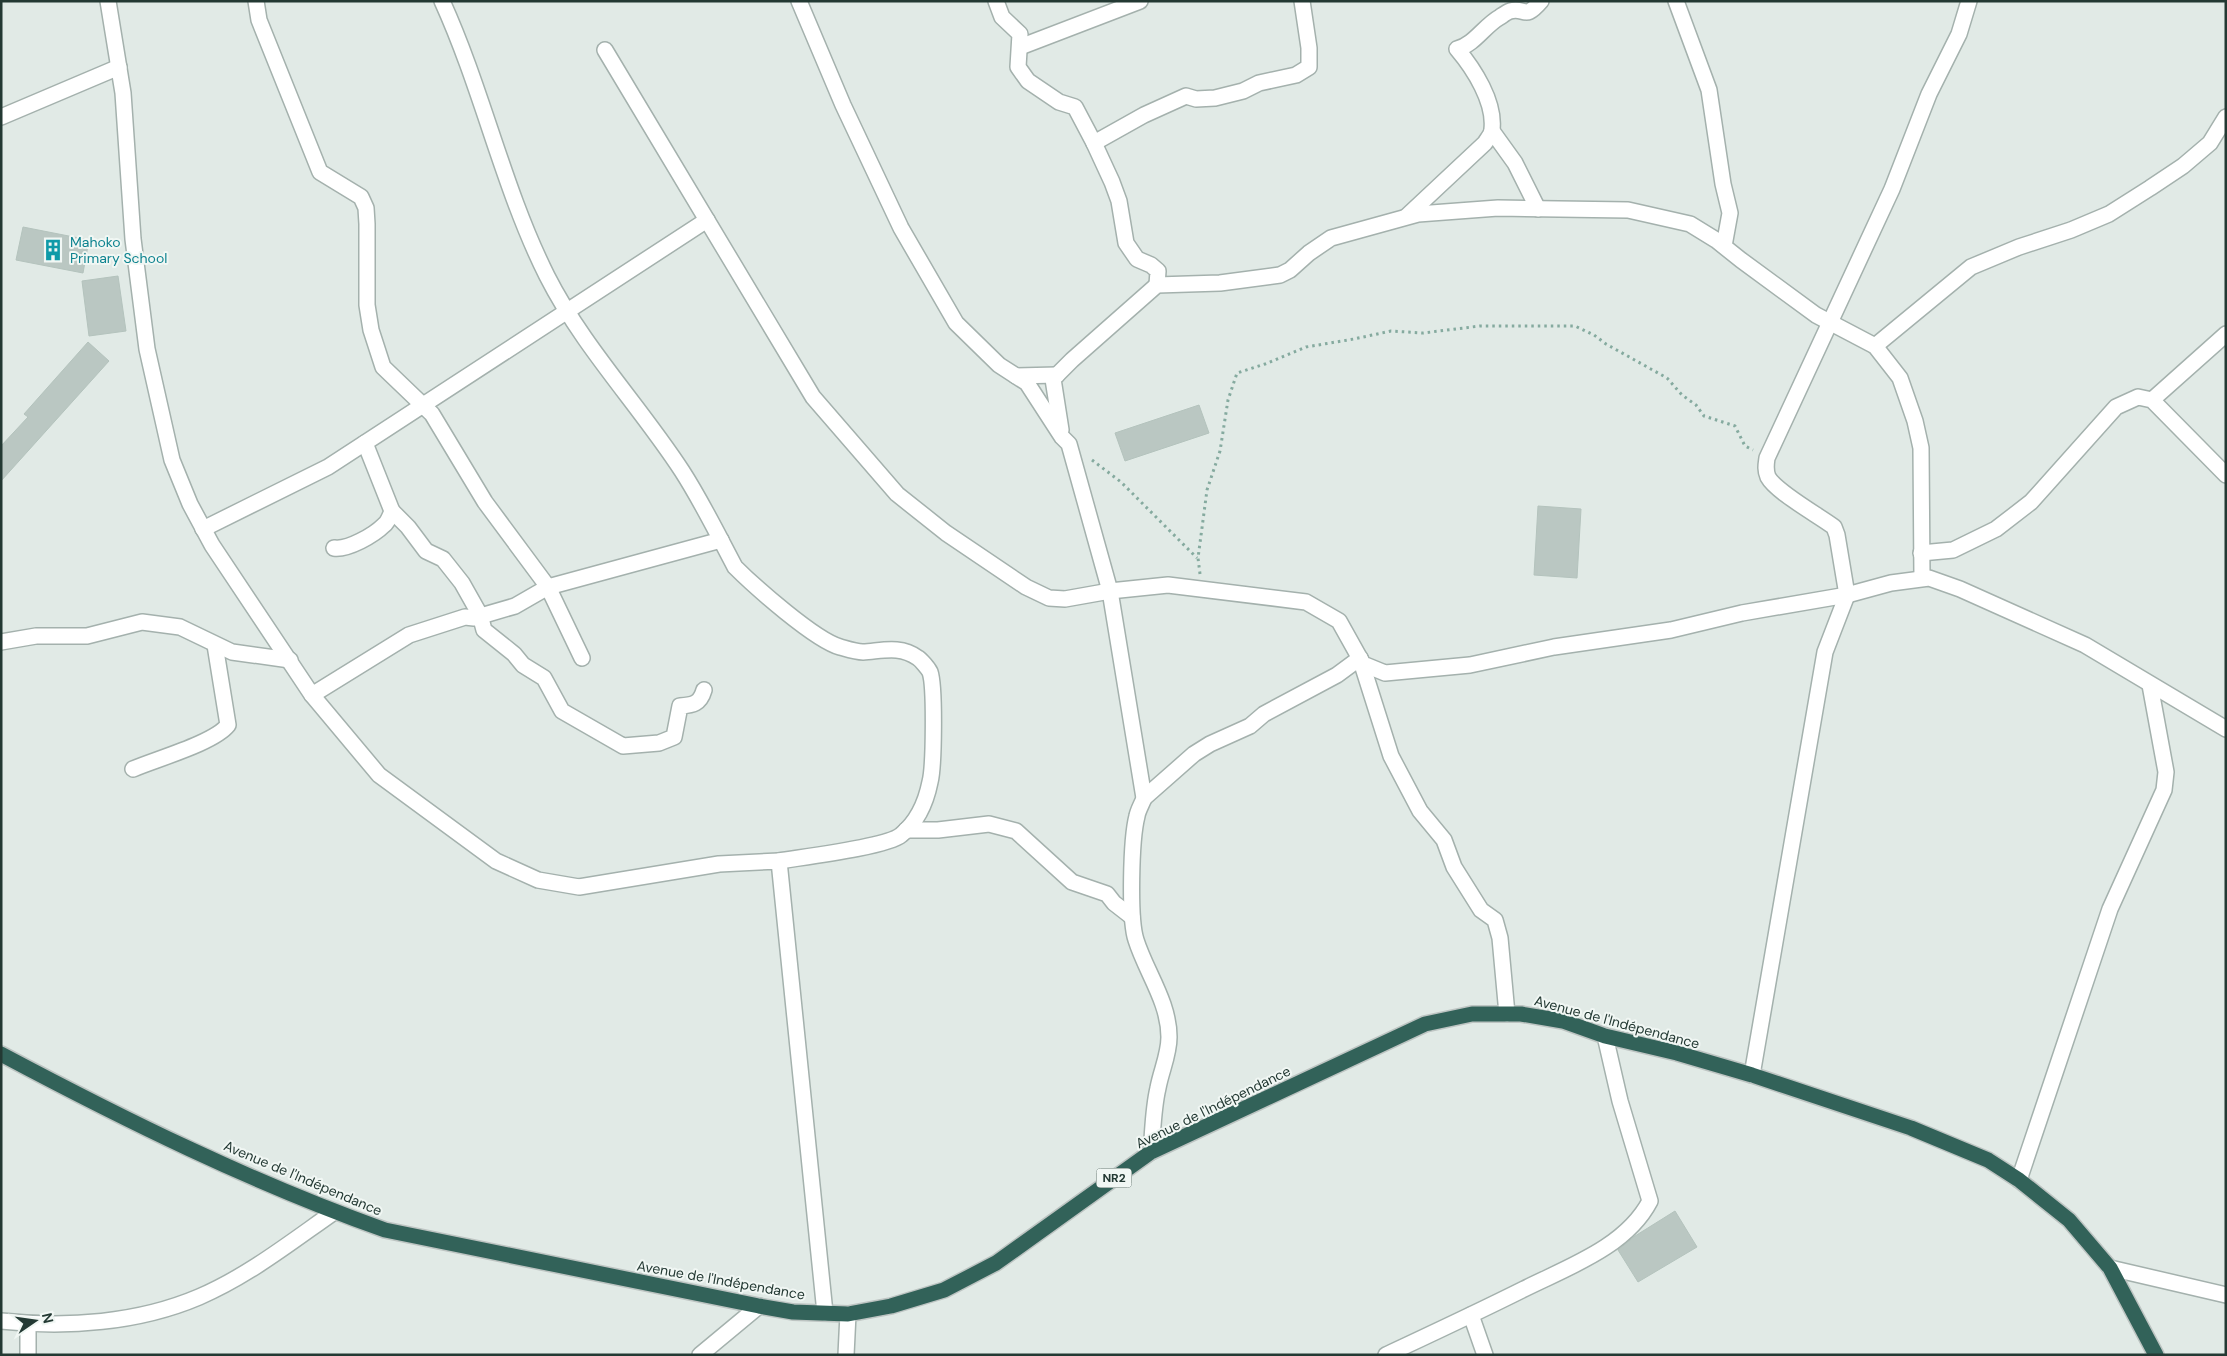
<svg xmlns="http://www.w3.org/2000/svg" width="2227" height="1356" font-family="'DM Sans',sans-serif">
  <rect width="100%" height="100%" fill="#e1eae6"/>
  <g fill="#bac7c2" stroke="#b4c3bd">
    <path d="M23,227l66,13 -6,33 -67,-13z"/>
    <path d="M118,276l8,55 -37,5 -7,-55z"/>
    <path d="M88,342l21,19 -108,120v-35l27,-29 -4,-3z"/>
    <path d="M1199,405l10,28 -84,28 -10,-28z"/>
    <path d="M1538,506l43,3 -4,69 -43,-3z"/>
    <path d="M1675,1211l22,36 -59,35 -20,-32 17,-14z"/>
  </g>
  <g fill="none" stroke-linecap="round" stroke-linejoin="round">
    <g stroke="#a4b1ad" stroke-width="18">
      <g id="minor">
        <path d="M108,1l15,92 10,146 14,110 25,111 18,44 22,41 100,150 67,80 117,86 42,19 41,7 140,-23 60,-3 46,452"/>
        <path d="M256,1l3,19 61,152 41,25 5,11 1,16v81l4,25 12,37 49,47 53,88 63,85 34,71"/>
        <path d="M442,1c41,90 61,187 105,275 36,71 92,129 135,195 20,31 36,64 53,96 20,20 80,73 105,80 7,2 16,5 23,5 19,-1 37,-7 55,6 3,2 10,10 12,14 5,14 4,95 0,110 -4,20 -13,40 -29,53 -14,12 -98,22 -122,26"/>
        <path d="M799,1l44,104 58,123 55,95 43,42 28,18 35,54 7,7 41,147 34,207c-2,6 -6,12 -7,18 -6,23 -8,103 -1,124 10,32 33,62 33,97 0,18 -8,34 -11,51 -5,21 -5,43 -7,64"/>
        <path d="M996,1l6,16 18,17 -2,33 10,14 31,21 16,5 19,36 18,39 7,19 7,42 11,16 14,6 7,6 -1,14"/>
        <path d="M1676,1l33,89 14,94 7,29 -6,33"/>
        <path d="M1020,47l120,-46"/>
        <path d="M605,50l208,347 84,97 49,39 80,54 23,11 16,1 45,-8 58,-6 138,17 33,19 24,43 22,9 85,-8 84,-18 117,-17 71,-17 105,-18 44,-12 38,-5 31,11 125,56 141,84"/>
        <path d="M1,117l118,-50"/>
        <path d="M1492,131l23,32 23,46"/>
        <path d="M1094,143l50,-28 42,-19 10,3 19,-1 28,-7 16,-8 37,-8 13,-8v-19l-7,-47"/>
        <path d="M1407,216l78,-73c3,-5 7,-9 7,-14 3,-27 -18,-60 -35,-80 18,-5 27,-23 43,-32 3,-2 7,-5 10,-6 16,-4 14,10 31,-10"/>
        <path d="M1875,346l96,-79 48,-20 52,-17 38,-16 41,-26 33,-22 27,-23 16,-26"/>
        <path d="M1016,376l41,-1"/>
        <path d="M2152,400l74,-66"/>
        <path d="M1061,430l-8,-51 19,-19 85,-75 63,-2 60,-8 10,-5 19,-17 22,-15 87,-24 80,-6 130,2 62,14 26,16 25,20 75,55 59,31 25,32 15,43 6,27 1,130"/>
        <path d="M392,511l16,16 18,24 17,8 19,24 18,32 4,15 30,24 9,11 21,13 18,33 61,35 36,-3 15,-6 6,-31c13,-1 20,-2 24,-16"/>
        <path d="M203,529l125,-62 379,-247"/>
        <path d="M334,548c14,2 40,-13 50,-23 4,-3 6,-9 8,-14l-27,-68"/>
        <path d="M1921,553l32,-3 43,-21 35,-27 85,-95 22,-10 14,3 74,75"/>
        <path d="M1,642l35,-6h51l55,-14 38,5 52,25 58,8"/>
        <path d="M312,695l97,-60 56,-18 9,1 41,-12 33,-19 173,-47"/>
        <path d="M133,769c23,-10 81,-26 95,-44l-13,-80"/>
        <path d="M1144,798l50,-44 16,-10 40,-18 14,-12 73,-39 23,-17 31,98 29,55 24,29 10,27 27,43 14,10 5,18 7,76"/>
        <path d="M906,830h32l51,-6 27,7 56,51 35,12 7,9 18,14"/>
        <path d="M1752,1075l73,-423 22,-57 -10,-60 -3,-8c-16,-12 -58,-35 -66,-50 -3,-7 -2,-12 -1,-19l125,-269 37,-95 30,-60 10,-33"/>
        <path d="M2019,1180l91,-271 54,-119 2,-18 -16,-87"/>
        <path d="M2110,1268l116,27"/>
        <path d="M1471,1315l14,40"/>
        <path d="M1,1321c66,7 137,2 198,-24 49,-21 92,-55 135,-85"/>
        <path d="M28,1324v31"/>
        <path d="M700,1355l59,-49"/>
        <path d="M846,1355l2,-41"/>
        <path d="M1386,1355c47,-22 92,-43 138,-66 44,-22 102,-42 126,-88l-30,-100 -15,-65"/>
      </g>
    </g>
    <g stroke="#bdc4c2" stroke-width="18">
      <path id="highway" d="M1,1054c124,66 252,129 384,176l374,76 34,6 55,2 43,-8 53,-16 52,-27 155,-111 274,-128 47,-10h49l42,7 42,15 72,17 75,22 159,53 77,32 31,20 50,40 41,48 46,87"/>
    </g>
    <g stroke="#85aa9f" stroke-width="3" stroke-dasharray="2.5 4" stroke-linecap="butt">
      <path d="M1092,460l29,22 76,76"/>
      <path d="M1200,574l-2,-16 9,-68 13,-39 8,-51 9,-27 28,-9 41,-17 48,-8 37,-8 32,2 57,-7h95l19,9 12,9 61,34 15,17 14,10 8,11 31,10 10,20 8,4"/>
    </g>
    <use href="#minor" stroke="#fff" stroke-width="15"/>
    <use href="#highway" stroke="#326259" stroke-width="15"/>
  </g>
  <defs>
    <g id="building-bare" transform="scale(1.725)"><path d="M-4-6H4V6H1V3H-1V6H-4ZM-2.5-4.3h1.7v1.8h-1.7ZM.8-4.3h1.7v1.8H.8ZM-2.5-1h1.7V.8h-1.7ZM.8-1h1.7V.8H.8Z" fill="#0f9aa8" stroke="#f1f7f4" stroke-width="2.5" paint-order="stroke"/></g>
  </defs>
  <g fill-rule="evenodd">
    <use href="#building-bare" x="53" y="250"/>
  </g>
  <g text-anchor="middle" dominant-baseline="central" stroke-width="4" stroke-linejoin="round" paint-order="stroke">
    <rect fill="#f1f7f4" stroke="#61726d" stroke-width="1" x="1096.5" y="1168.5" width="35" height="19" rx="4"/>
    <g font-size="12" font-weight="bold" fill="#233933">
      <text x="1114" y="1178">NR2</text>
    </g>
    <g font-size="14" fill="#0d838f" stroke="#f1f7f4" text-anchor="start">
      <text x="70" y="242">Mahoko<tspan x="70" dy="16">Primary School</tspan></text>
    </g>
    <g font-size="14" fill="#233933" stroke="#f1f7f4">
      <text transform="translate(1617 1022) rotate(15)">Avenue de l'Indépendance</text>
      <text transform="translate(1213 1107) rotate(-26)">Avenue de l'Indépendance</text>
      <text transform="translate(303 1178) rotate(23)">Avenue de l'Indépendance</text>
      <text transform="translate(721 1280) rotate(10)">Avenue de l'Indépendance</text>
    </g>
  </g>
  <rect width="2227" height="1356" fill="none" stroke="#233933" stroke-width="5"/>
  <g transform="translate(35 1321) rotate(77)" stroke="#f1f7f4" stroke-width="4" paint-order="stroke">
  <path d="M0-4L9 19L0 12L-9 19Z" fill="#233933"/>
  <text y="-8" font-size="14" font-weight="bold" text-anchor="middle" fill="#233933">N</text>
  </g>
</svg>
